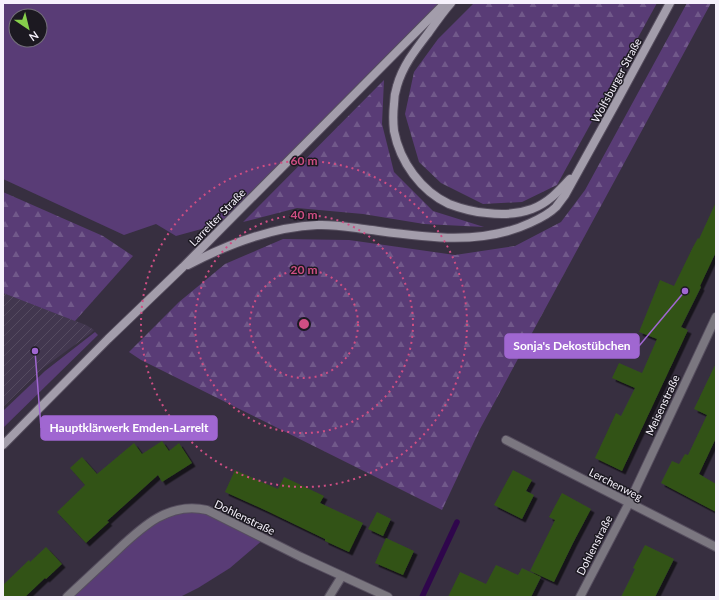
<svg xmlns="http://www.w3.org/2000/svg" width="719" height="600" font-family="Lato,sans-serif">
  <defs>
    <pattern id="industrial-furrows" width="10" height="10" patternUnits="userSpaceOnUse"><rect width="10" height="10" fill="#42374f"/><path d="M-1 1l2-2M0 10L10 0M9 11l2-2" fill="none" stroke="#554b60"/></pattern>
    <pattern id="forest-firs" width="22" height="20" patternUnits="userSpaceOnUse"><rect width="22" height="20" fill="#593c76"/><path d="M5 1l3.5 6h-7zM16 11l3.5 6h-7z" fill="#71598a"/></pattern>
    <filter id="shadow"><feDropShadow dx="3.5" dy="3.5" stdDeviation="0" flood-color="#0009"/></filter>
  </defs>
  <rect width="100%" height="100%" fill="#372f40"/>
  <path fill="url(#industrial-furrows)" d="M3,293l83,32 8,5 -3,3 -48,35 -40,39z"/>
  <g fill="#593c76" fill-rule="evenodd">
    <path d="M3,3h442l-218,219 -51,14 -20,-12 -32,11 -121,-56zM16,16h24v24h-24z"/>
    <path d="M95,332l3,3 -95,93v-17l42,-40z"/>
    <path d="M197,508l67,31 -34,29 -32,20 -18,9h-113l83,-75z"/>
  </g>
  <g fill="url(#forest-firs)">
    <path d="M474,3h183l-100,182 -35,17 -39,2 -42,-21 -22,-21 -14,-48 9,-42 24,-33z"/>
    <path d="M687,3h24l-231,426 -38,81 -301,-150 -12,-8 50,-50 46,-38 58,-25 66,1 106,15 60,-9 46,-24 24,-32z"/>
    <path d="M384,80l-2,44 12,48 39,39 51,16 -60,-3 -61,-10 -66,-6 -54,14z"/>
    <path d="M3,192l100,44 30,20 -58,65 -72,-28z"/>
  </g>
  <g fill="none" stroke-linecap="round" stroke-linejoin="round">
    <path stroke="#2f064c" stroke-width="5.5" d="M422,597l35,-75"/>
  </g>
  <g fill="#325318" filter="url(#shadow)">
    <path d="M716,202v50l-16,34 1,1 -20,40 7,3 -66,141 -27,-13 21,-45 5,3 14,-28 -23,-10 7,-15 23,10 15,-34 -18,-7 21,-52 14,6 19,-39 5,-9 1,1z"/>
    <path d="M716,363v75l-17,36 17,10v28l-55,-29 11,-22 7,3 6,-10 3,1 19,-40 -13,-6z"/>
    <path d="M162,441l7,10 10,-8 13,20 -30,19 -4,-7 -51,46 2,1 -23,21 -29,-31 28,-27 -15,-17 12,-11 15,17 37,-31 8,11z"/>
    <path d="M235,470l43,19 6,-12 40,19 -4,7 43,20 -14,29 -24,-11v-2l-58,-28 -42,-19z"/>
    <path d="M513,470l19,10 -6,11 8,4 -12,24 -28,-14z"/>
    <path d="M562,493l29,16 -18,34 -19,39 -24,-11 25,-51 -6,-3z"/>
    <path d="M377,512l14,7 -8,17 -15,-7z"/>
    <path d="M386,538l28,13 -11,24 -28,-12z"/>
    <path d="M645,545l29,14 -19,38h-34l14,-28 -2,-1z"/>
    <path d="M46,547l16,17 -16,15 -1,-1 -20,19h-22v-12l26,-25 1,2z"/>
    <path d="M496,565l22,10 4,-7 19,9 -10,20h-83l12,-25 26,12z"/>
  </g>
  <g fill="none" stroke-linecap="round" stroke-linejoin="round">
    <g stroke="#564e5e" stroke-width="10">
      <g id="street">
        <path d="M506,440l210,107"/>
        <path d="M67,597c14,-13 29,-27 43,-40 27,-25 56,-57 97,-47l94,47 87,40"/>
        <path d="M329,597l13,-21"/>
        <path d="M580,597l49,-94 87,-186"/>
      </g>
    </g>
    <g stroke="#564e5e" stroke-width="10">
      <g id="secondary">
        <path d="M451,3c-8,9 -15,19 -22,29 -13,17 -26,33 -32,54 -2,6 -3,12 -3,18 -1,9 -1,18 0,27 6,31 27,60 55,73 13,5 25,8 38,9 15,2 31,1 45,-4 16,-6 27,-18 38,-30"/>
        <path d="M188,265c40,-21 84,-38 129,-40 18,-1 37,3 55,5 51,7 109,16 158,-7 9,-4 19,-9 26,-16 3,-4 6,-8 9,-12l52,-94 53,-98"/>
        <path d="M3,445l105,-106 75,-72 262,-264"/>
      </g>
    </g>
    <use href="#street" stroke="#7b7780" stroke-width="8"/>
    <use href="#secondary" stroke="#a39dab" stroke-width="8"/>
  </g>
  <g fill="none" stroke="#cf4e83" stroke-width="2" stroke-dasharray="2 4">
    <circle cx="304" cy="324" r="54"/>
    <circle cx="304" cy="324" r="109"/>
    <circle cx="304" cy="324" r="163"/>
  </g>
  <g text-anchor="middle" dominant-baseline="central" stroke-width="3" stroke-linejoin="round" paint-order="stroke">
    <g font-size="11" fill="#f6f1fc" stroke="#1c1921">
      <text transform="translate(616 80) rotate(-62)">Wolfsburger Straße</text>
      <text transform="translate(217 217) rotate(-46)">Larrelter Straße</text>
      <text transform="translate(662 405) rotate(-65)">Meisenstraße</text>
      <text transform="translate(616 484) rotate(27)">Lerchenweg</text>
      <text transform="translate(245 517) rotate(26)">Dohlenstraße</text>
      <text transform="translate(594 545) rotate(-63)">Dohlenstraße</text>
    </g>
  </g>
  <circle cx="304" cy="324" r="6" fill="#cf4e83" stroke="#1c1921" stroke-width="2"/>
  <g font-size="12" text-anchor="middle" font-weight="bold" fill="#cf4e83" stroke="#1c1921" stroke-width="3" stroke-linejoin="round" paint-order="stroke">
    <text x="304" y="165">60 m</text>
    <text x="304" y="219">40 m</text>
    <text x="304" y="274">20 m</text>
  </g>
  <path fill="none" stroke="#a067d1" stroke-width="1.5" d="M685 291L639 346M35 351L41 428"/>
  <g fill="#a067d1" stroke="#1c1921" stroke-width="1.5">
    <circle cx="685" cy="291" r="4"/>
    <circle cx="35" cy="351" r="4"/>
  </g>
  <g fill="#a067d1" stroke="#a067d1" stroke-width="1.5">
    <rect x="505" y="334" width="134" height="24" rx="4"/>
    <rect x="41" y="416" width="176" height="24" rx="4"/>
  </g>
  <g font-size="12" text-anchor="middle" font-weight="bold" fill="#fff">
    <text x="572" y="350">Sonja's Dekostübchen</text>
    <text x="129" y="432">Hauptklärwerk Emden-Larrelt</text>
  </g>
  <rect width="719" height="600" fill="none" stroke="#f6f1fc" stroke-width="8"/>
  <g transform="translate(28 28) rotate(145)"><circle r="19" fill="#1c1921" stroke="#736f79"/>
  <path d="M0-3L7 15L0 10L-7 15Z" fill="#86cf4b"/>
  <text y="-6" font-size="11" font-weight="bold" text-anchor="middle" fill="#f6f1fc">N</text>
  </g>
</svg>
